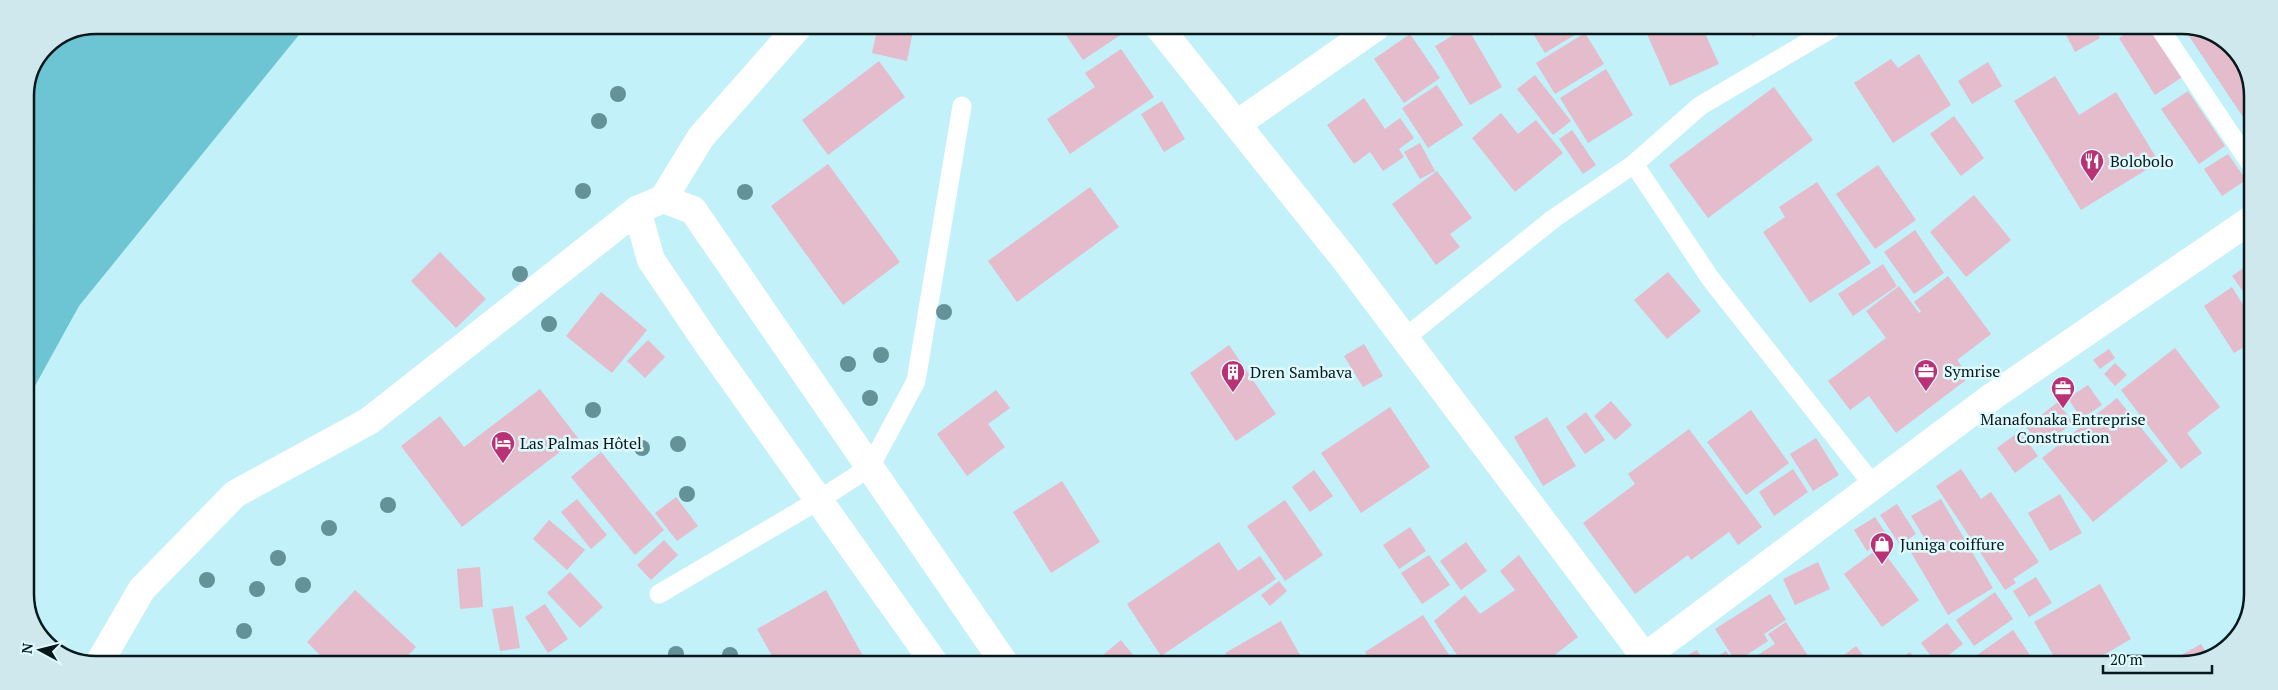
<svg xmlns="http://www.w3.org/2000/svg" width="2278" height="690" font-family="'PT Serif',serif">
  <rect width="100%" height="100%" fill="#c2f1f9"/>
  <path fill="#6dc5d3" d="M96,25h211l-228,281 -54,98v-308l21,-50z"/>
  <g fill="#e4bccb">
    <path d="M878,26h36l-7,35 -35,-8z"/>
    <path d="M1060,26h65l3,4 -45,30z"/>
    <path d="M1301,26h17l-9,9z"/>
    <path d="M1467,27l35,60 -32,18 -35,-59z"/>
    <path d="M1485,27h21l-15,9z"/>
    <path d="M1529,27h49l3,4 -36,22z"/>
    <path d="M1588,27h14l-9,7z"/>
    <path d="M1662,27h40l17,37 -49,22 -23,-52z"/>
    <path d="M1745,27h20l-12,10z"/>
    <path d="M2062,27h32l6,11 -25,14z"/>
    <path d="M2136,27h17l31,49 -29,19 -36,-57z"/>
    <path d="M2183,27h18l37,26 15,38v41z"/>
    <path d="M1585,33l19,31 -49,30 -19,-31z"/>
    <path d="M1410,34l30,44 -36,25 -30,-44z"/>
    <path d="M1121,49l33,48 -84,57 -23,-35 48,-32 -10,-14z"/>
    <path d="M1919,54l32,51 -58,38 -39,-60 37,-24 7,9z"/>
    <path d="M879,61l26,36 -77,58 -26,-35z"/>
    <path d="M1988,62l14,24 -30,18 -14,-23z"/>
    <path d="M1606,69l27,46 -45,28 -28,-45z"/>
    <path d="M1535,75l36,46 -18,14 -36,-46z"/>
    <path d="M2055,76l24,39 37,-23 43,70 -78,48 -67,-109z"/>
    <path d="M1437,85l26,40 -35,23 -26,-40z"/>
    <path d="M1774,87l39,53 -105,78 -39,-53z"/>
    <path d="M2188,91l37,55 -26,18 -38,-55z"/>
    <path d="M1364,98l21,31 15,-11 14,20 -15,11 5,8 -21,14 -13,-19 -16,12 -27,-39z"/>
    <path d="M1162,101l23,38 -21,13 -23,-38z"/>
    <path d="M1501,113l17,21 18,-14 27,33 -48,39 -43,-54z"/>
    <path d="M1954,116l30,42 -23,18 -31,-42z"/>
    <path d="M1572,130l24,35 -13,9 -24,-35z"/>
    <path d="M1420,143l15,28 -15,8 -16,-27z"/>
    <path d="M2228,154l18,26 -24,16 -18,-27z"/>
    <path d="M828,164l72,98 -57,43 -72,-99z"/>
    <path d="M1878,165l38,55 -41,29 -39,-55z"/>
    <path d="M1437,171l35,47 -22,16 10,13 -24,18 -44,-61z"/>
    <path d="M1817,182l54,81 -61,40 -47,-71 22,-15 -6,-10z"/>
    <path d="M1090,187l29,40 -102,75 -29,-41z"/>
    <path d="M1974,195l37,45 -45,37 -36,-45z"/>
    <path d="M1915,230l29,43 -30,21 -30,-42z"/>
    <path d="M440,252l46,47 -30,29 -45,-47z"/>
    <path d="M2252,262v42l-20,-28z"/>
    <path d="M1883,264l14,22 -44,30 -15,-22z"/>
    <path d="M1668,272l33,39 -34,28 -33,-39z"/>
    <path d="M1948,276l43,58 -34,26 13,17 -74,56 -27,-37 -19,14 -22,-29 58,-43 -20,-27 33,-25 20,27 2,-2 -7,-9z"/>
    <path d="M2232,287l20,32v23l-18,11 -30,-47z"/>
    <path d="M601,292l46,38 -35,43 -46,-37z"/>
    <path d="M648,340l17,17 -20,21 -18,-17z"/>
    <path d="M1364,344l19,32 -20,11 -19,-31z"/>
    <path d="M1229,345l47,69 -40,27 -46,-68z"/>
    <path d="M2175,348l45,59 -33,26 15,20 -21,16 -60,-79z"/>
    <path d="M2109,349l6,9 -15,11 -7,-9z"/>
    <path d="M2115,363l12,12 -12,11 -11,-12z"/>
    <path d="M2088,385l14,20 -21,14 -13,-21z"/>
    <path d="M540,389l38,49 -116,89 -61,-81 39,-30 24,31z"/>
    <path d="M996,390l14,18 -22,16 17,23 -38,29 -30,-42z"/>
    <path d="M2117,398l51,63 -75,61 -51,-64z"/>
    <path d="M1611,401l21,24 -17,15 -21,-24z"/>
    <path d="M2058,402l15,21 -32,24 -15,-20z"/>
    <path d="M1390,407l40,60 -69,46 -40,-60z"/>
    <path d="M1751,410l38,53 -43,32 -39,-53z"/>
    <path d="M1586,412l19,28 -20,14 -19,-27z"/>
    <path d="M1547,417l29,49 -33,20 -29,-49z"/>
    <path d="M1689,429l73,98 -24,18 -9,-13 -38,28 -3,-5 -53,39 -52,-71 52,-39 -7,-10z"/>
    <path d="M2020,431l18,25 -23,17 -18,-25z"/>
    <path d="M1816,438l23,37 -26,16 -23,-37z"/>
    <path d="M601,452l63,78 -29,25 -64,-78z"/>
    <path d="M1793,469l15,23 -34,24 -15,-24z"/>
    <path d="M1961,469l20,30 10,-7 48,70 -26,17 3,4 -11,7 -69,-104z"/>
    <path d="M1314,470l19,26 -23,16 -18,-25z"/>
    <path d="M1062,481l38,61 -49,31 -38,-61z"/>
    <path d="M2060,494l22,39 -32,18 -22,-38z"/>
    <path d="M676,497l22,29 -21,15 -22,-28z"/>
    <path d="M577,499l30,36 -16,14 -30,-37z"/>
    <path d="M1941,499l52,89 -45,27 -39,-66 16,-10 -14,-23z"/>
    <path d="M1285,500l38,55 -38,26 -38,-55z"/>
    <path d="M1897,504l19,30 -16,11 -20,-30z"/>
    <path d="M1875,517l14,21 -22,13 -13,-21z"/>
    <path d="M549,520l36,30 -18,20 -34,-31z"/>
    <path d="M1410,527l16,24 -27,18 -16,-24z"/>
    <path d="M664,540l14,15 -27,25 -14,-15z"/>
    <path d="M1219,542l19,29 22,-15 16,23 -115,77 -34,-52z"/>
    <path d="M1466,542l21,29 -26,19 -21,-29z"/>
    <path d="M1880,547l39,53 -37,27 -38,-53z"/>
    <path d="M1429,555l21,30 -28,19 -21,-31z"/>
    <path d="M1519,555l59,82 -35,27h-80l-29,-43 31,-26 15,19 35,-24 -15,-19z"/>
    <path d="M1818,562l12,27 -35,16 -12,-26z"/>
    <path d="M480,567l3,40 -23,2 -3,-40z"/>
    <path d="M570,572l33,35 -23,21 -33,-35z"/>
    <path d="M2036,577l16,26 -23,14 -16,-26z"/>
    <path d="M1279,581l8,10 -17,15 -9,-11z"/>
    <path d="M2100,584l31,55 -45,26h-27l-25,-43z"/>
    <path d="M355,590l61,57 -15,16h-73l-21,-21z"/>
    <path d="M826,590l41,73h-91l-19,-34z"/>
    <path d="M1995,592l18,27 -39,27 -18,-26z"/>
    <path d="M1770,594l16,26 -22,14 4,7 -32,21 -21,-33z"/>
    <path d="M545,604l23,35 -20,14 -23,-36z"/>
    <path d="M513,606l7,42 -20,3 -8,-42z"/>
    <path d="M1423,615l32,49h-82l-8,-12z"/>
    <path d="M1281,621l24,43h-74l-6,-11z"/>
    <path d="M1786,622l28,43 -70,-1 31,-20 -7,-10z"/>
    <path d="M1947,623l16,21 -26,20 -16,-21z"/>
    <path d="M2013,630l24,35h-74l11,-8z"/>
    <path d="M1121,640l19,24h-48z"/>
    <path d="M2201,644l7,12 -26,9h-12l-1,-3z"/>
    <path d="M1856,646l14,19h-39z"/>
    <path d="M1697,650l8,14h-35z"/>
    <path d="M1726,651l9,13h-23l-2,-3z"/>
    <path d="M1910,652l9,13h-28z"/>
  </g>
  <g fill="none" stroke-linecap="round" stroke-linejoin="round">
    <g stroke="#fff" stroke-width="19">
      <path d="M2159,27l93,139"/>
      <path d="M1634,164l76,114 164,208"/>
      <path d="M1405,338l148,-119 81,-55 66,-58 134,-79"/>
      <path d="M659,594l160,-94 51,-33 46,-86 46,-275"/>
    </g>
    <g stroke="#fff" stroke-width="28">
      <path d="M1158,26l189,236 298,395"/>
      <path d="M1237,124l139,-97"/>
      <path d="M663,199l38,-62 98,-111"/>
      <path d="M637,210l14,50 54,80 230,324"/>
      <path d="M99,663l43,-74 93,-95 134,-73 268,-211 26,-11 30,11 312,454"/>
    </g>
    <path stroke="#fff" stroke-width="28" d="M1635,664l358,-268 259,-177"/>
  </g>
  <g fill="#659198">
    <circle cx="618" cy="94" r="8"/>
    <circle cx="599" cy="121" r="8"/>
    <circle cx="583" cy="191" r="8"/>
    <circle cx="745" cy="192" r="8"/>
    <circle cx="520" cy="274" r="8"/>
    <circle cx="944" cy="312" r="8"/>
    <circle cx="549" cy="324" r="8"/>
    <circle cx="881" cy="355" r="8"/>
    <circle cx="848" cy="364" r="8"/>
    <circle cx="870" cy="398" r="8"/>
    <circle cx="593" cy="410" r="8"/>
    <circle cx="678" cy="444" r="8"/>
    <circle cx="642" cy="448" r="8"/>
    <circle cx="687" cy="494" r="8"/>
    <circle cx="388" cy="505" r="8"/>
    <circle cx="329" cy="528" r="8"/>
    <circle cx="278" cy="558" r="8"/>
    <circle cx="207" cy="580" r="8"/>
    <circle cx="303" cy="585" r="8"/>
    <circle cx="257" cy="589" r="8"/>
    <circle cx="244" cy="631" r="8"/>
    <circle cx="676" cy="654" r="8"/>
    <circle cx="730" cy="655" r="8"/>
  </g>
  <defs>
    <g id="restaurant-pin" transform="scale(1.25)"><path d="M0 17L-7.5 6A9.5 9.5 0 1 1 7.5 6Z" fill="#b83275" stroke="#dffaff"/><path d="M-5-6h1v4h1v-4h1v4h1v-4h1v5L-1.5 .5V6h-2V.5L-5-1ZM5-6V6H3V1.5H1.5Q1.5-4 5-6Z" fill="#fff"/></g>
    <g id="office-pin" transform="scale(1.25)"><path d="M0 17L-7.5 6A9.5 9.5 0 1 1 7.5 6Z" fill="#b83275" stroke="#dffaff"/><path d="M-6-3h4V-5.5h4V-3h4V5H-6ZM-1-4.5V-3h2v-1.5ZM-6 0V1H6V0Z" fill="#fff"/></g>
    <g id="building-pin" transform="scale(1.25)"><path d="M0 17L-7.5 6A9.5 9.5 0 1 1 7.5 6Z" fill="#b83275" stroke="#dffaff"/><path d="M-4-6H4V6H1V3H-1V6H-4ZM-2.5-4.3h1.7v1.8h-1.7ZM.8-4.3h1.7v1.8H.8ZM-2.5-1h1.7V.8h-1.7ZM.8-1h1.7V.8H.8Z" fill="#fff"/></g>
    <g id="hotel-pin" transform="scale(1.25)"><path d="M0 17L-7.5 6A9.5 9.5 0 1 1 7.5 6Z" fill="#b83275" stroke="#dffaff"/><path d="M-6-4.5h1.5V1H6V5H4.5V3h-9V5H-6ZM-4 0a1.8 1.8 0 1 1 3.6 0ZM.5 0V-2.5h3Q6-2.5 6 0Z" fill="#fff"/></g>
    <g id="shop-pin" transform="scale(1.25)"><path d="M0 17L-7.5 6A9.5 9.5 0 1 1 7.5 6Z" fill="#b83275" stroke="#dffaff"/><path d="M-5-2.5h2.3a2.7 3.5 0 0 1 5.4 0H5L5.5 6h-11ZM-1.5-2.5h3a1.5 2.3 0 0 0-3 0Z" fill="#fff"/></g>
  </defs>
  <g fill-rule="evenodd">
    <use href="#restaurant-pin" x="2092" y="161"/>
    <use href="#office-pin" x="1926" y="371"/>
    <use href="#building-pin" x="1233" y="372"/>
    <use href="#office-pin" x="2063" y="388"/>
    <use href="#hotel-pin" x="503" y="443"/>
    <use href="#shop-pin" x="1882" y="544"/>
  </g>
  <g text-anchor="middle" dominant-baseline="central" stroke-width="5" stroke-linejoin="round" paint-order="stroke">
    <g font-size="16" fill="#06181b" stroke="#dffaff" text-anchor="start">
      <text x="2110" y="161">Bolobolo</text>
      <text x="1944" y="371">Symrise</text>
      <text x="1250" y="372">Dren Sambava</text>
      <text x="2063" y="419" text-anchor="middle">Manafonaka Entreprise<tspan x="2063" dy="18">Construction</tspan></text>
      <text x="520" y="443">Las Palmas Hôtel</text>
      <text x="1900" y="544">Juniga coiffure</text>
    </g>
  </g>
  <path d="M0 0H2278V690H0ZM96 34H2182A62 62 0 0 1 2244 96V594A62 62 0 0 1 2182 656H96A62 62 0 0 1 34 594V96A62 62 0 0 1 96 34Z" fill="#cee8ed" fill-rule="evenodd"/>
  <path fill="none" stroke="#06181b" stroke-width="2.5" d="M96 34H2182A62 62 0 0 1 2244 96V594A62 62 0 0 1 2182 656H96A62 62 0 0 1 34 594V96A62 62 0 0 1 96 34Z"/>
  <g transform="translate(40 650) rotate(277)" stroke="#dffaff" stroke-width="4" paint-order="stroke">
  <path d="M0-4L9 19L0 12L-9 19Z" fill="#06181b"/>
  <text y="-8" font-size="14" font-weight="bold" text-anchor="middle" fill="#06181b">N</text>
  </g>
  <path d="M2103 665v8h109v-8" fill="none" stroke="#06181b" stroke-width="2.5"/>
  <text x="2110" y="665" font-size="15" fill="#06181b" stroke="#dffaff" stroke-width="4" paint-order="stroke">20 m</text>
</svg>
